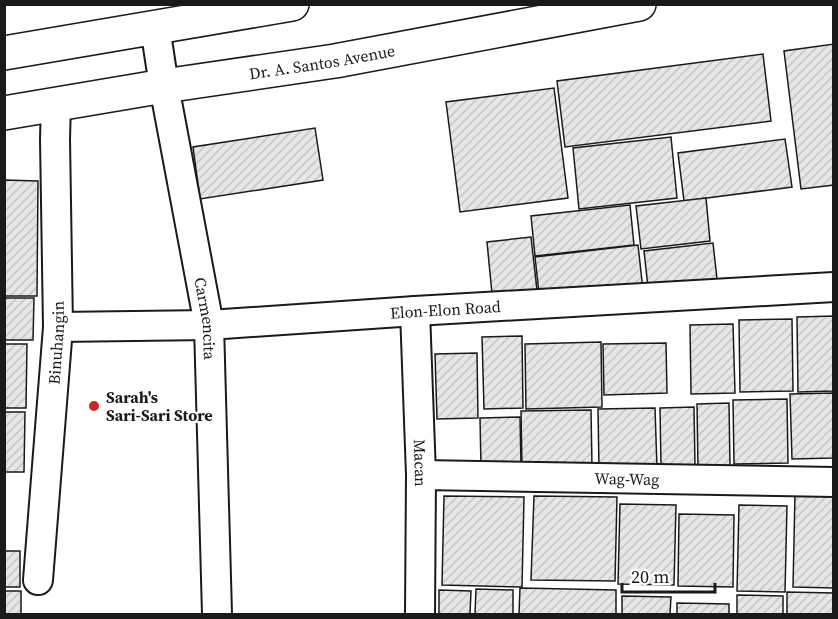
<svg xmlns="http://www.w3.org/2000/svg" width="838" height="619" font-family="'Source Serif 4',serif">
  <defs>
    <pattern id="building-hatch" width="6" height="6" patternUnits="userSpaceOnUse" patternTransform="scale(1.5)"><rect width="6" height="6" fill="#e6e6e6"/><path d="M-1 1l2-2M0 6l6-6M5 7l2-2" fill="none" stroke="#c5c5c5"/></pattern>
  </defs>
  <rect width="100%" height="100%" fill="#fff"/>
  <g fill="url(#building-hatch)" stroke="#1a1a1a" stroke-width="1.5">
    <path d="M834,44v141l-33,4 -17,-138z"/>
    <path d="M763,54l8,67 -206,26 -8,-66z"/>
    <path d="M554,88l14,110 -108,14 -14,-110z"/>
    <path d="M315,128l8,52 -123,19 -7,-52z"/>
    <path d="M671,137l6,61 -98,11 -6,-61z"/>
    <path d="M785,139l7,48 -108,14 -6,-48z"/>
    <path d="M4,180l34,1 -1,115h-33z"/>
    <path d="M706,198l4,43 -69,8 -5,-43z"/>
    <path d="M630,205l4,40 -99,11 -4,-40z"/>
    <path d="M531,237l7,62 -45,5 -6,-62z"/>
    <path d="M713,243l5,45 -69,8 -5,-45z"/>
    <path d="M638,245l5,45 -103,12 -5,-45z"/>
    <path d="M4,298h30l-1,42h-29z"/>
    <path d="M834,316v75l-36,1 -1,-75z"/>
    <path d="M792,319l1,72 -53,1 -1,-72z"/>
    <path d="M733,324l2,69 -44,1 -1,-69z"/>
    <path d="M522,336l1,72 -39,1 -2,-72z"/>
    <path d="M601,342l1,65 -76,2 -1,-65z"/>
    <path d="M666,343l1,50 -63,2 -1,-51z"/>
    <path d="M4,344h23l-1,64h-22z"/>
    <path d="M477,353l1,65 -41,1 -2,-65z"/>
    <path d="M834,393v65l-42,1 -2,-65z"/>
    <path d="M787,399l1,64 -54,1 -1,-64z"/>
    <path d="M729,403l1,64 -32,1 -1,-64z"/>
    <path d="M694,407l1,59 -34,1 -1,-59z"/>
    <path d="M655,408l2,60 -58,1 -1,-60z"/>
    <path d="M591,410l1,57 -70,2 -1,-58z"/>
    <path d="M4,412h21l-1,60h-20z"/>
    <path d="M520,417l1,49 -40,1 -1,-49z"/>
    <path d="M795,493l39,1v94l-41,-1z"/>
    <path d="M444,496l80,1 -2,90 -80,-2z"/>
    <path d="M534,496l83,1 -2,84 -84,-1z"/>
    <path d="M620,504l56,1 -2,80 -56,-1z"/>
    <path d="M739,505l48,1 -2,86 -48,-1z"/>
    <path d="M679,514l55,1 -1,72 -55,-1z"/>
    <rect x="4" y="551" width="16" height="36"/>
    <path d="M520,588l96,2v24h-97z"/>
    <path d="M476,589l37,1v24h-38z"/>
    <path d="M439,590l32,1 -1,23h-31z"/>
    <rect x="4" y="591" width="17" height="23"/>
    <path d="M787,592l47,1v21h-47z"/>
    <path d="M737,595l46,1v18h-46z"/>
    <path d="M622,596l49,1 -1,17h-48z"/>
    <path d="M677,603l52,1v10h-52z"/>
  </g>
  <g fill="none" stroke-linecap="round" stroke-linejoin="round">
    <g stroke="#1a1a1a" stroke-width="32">
      <g id="minor">
        <path id="s1" d="M155,27l9,59 45,239 8,289"/>
        <path id="s2" d="M415,311l6,164 -1,139"/>
        <path id="s3" d="M58,327l151,-2 206,-14 419,-24"/>
        <path id="s4" d="M421,475l413,7"/>
        <path id="s5" d="M38,580l20,-253 -3,-188 1,-35"/>
      </g>
    </g>
    <g stroke="#1a1a1a" stroke-width="36">
      <g id="primary">
        <path d="M4,53l288,-49"/>
        <path id="s6" d="M4,113l160,-27 171,-25 304,-57"/>
      </g>
    </g>
    <use href="#minor" stroke="#fff" stroke-width="28"/>
    <use href="#primary" stroke="#fff" stroke-width="33"/>
  </g>
  <circle fill="#c62828" stroke="#fff" stroke-width="2" cx="94" cy="406" r="6"/>
  <g text-anchor="middle" dominant-baseline="central" stroke-width="4.5" stroke-linejoin="round" paint-order="stroke">
    <g font-size="16" fill="#1a1a1a" stroke="#fff">
      <text stroke="none"><textPath href="#s6" startOffset="322">Dr. A. Santos Avenue</textPath></text>
      <text stroke="none"><textPath href="#s3" startOffset="388">Elon-Elon Road</textPath></text>
      <text stroke="none"><textPath href="#s1" startOffset="296">Carmencita</textPath></text>
      <text stroke="none"><textPath href="#s5" startOffset="238">Binuhangin</textPath></text>
      <text stroke="none"><textPath href="#s2" startOffset="152">Macan</textPath></text>
      <text stroke="none"><textPath href="#s4" startOffset="206">Wag-Wag</textPath></text>
    </g>
    <g font-size="16" font-weight="bold" fill="#1a1a1a" stroke="#fff" text-anchor="start">
      <text x="106" y="397">Sarah's<tspan x="106" dy="18">Sari-Sari Store</tspan></text>
    </g>
  </g>
  <rect width="838" height="619" fill="none" stroke="#1a1a1a" stroke-width="12"/>
  <path d="M622 583v9h93v-9" fill="none" stroke="#1a1a1a" stroke-width="3"/>
  <text x="631" y="583" font-size="18" fill="#1a1a1a" stroke="#ffffff" stroke-width="4.5" paint-order="stroke">20 m</text>
</svg>
